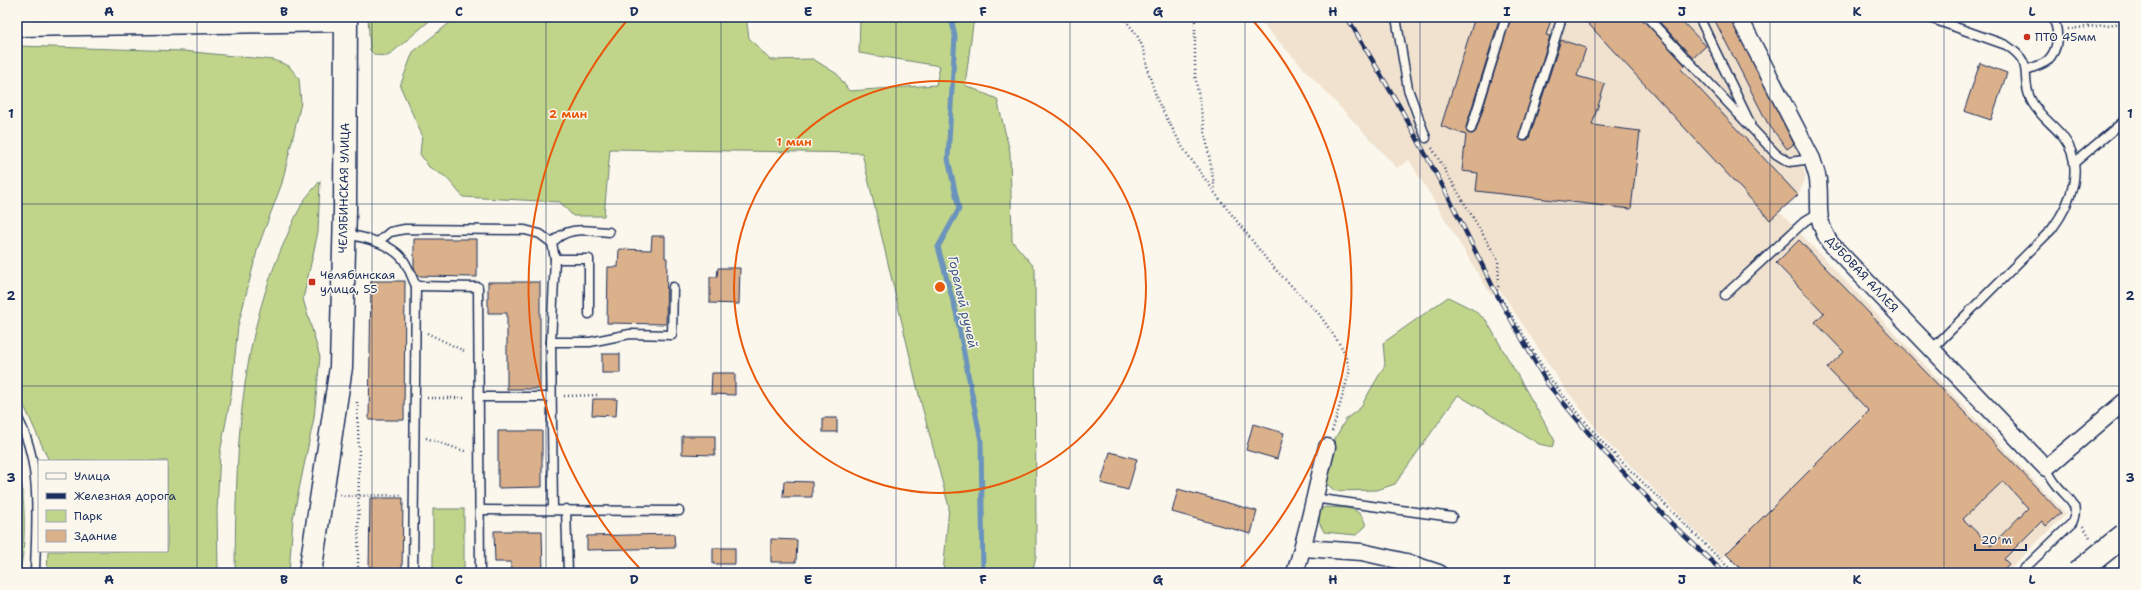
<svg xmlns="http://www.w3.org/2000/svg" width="2141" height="590" font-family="'Shantell Sans',sans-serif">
  <rect width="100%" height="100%" fill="#fbf7ec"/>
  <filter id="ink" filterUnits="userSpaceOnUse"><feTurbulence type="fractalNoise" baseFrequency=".025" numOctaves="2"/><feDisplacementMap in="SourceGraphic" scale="8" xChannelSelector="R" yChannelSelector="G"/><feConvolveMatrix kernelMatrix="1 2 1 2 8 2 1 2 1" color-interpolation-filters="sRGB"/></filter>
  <g filter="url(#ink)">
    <path fill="#f1e2cf" d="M1256,17h474l67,125 9,36 -8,17 -18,17 286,302 -60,59h-261l-19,-19 -4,4 -118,-119 -43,-56 -61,-93 -9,5 -82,-135 -12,8z"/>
    <g fill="#c1d58a" stroke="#6e8274">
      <path d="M368,17h66l-46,39 -13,-1 -5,-5z"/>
      <path d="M457,17h289l3,21 21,22 43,-1 24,15 12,17 87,-6 4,-19 -81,-13 1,-36h114l-9,68 32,14 13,53 2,89 23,27 1,288 -4,17h-89l6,-66 -29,-108 -58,-246 -252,-4 -6,67h-31l-13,-14 -97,-5 -17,-20 -17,-10 -9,-13 2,-19 -22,-49 13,-34z"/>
      <path d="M17,46l166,5 91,9 15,6 10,13 2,24 -19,80 -24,64 -20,79 -7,69 -11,58 -3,58 1,62h-171l1,-22h119v-90h-118l-32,-71z"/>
      <path d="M320,181l-2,51 -15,67 17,58 -6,61 -21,100 -4,55h-54c1,-109 2,-219 45,-321 7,-15 12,-30 20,-44 4,-10 13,-18 20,-27z"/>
      <path d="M1448,297l24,12 14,11 69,121 -3,6 -13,-3 -81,-49 -63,89 -18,6 -42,1 -9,-8 7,-41 13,-23 14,-11 25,-43 -2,-22z"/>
      <path d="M17,458c8,36 10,78 3,115h-3z"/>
      <path d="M1325,507c20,2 35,-3 41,19l-10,9 -32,-3 -5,-10 1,-12z"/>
      <rect x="433" y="509" width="31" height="64"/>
    </g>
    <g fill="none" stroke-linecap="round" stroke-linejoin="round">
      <path stroke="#6a93be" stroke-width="5" d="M951,17l4,19 -7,123 11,50 -21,38 18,65 25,129 2,132"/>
    </g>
    <g fill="#dbb18c" stroke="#1b2f5e" fill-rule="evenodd">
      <path d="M1475,17h25l-34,110 1,5 5,2 4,-3 35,-114h41l-6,18 4,1 -31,102 6,3 4,-3 32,-98 25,8 -9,28 28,8 -13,41 48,6 -9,78 -155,-18 2,-18 -16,-2 4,-36 -25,-9z"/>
      <path d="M1582,17h60l43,48 -4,4 117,126 -28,25z"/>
      <path d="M1655,17h23l28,29 -13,12z"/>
      <path d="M1713,17h17l64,127 -7,5 -20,-27z"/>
      <path d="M1980,63l27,10 -16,47 -27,-9z"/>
      <path d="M652,236h13v22h2l-1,66 -59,-1 1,-56h10l1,-18 32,1z"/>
      <path d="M414,239h63v38l-59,-1 -4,-9z"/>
      <path d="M1799,240l262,273 -15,13 -4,-5 -38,38 5,5 -9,9h-255l-19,-19 143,-143 -42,-43 17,-16 -29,-30 9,-9 -48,-50zM2003,481l25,27 -37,38 -28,-27z"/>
      <path d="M718,268h22l-1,36 -29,-1v-26h7z"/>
      <path d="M371,281h34l-1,139h-35z"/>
      <path d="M488,282h52v107h-33v-76h-19z"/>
      <rect x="602" y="354" width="18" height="19"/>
      <path d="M712,373h23v22l-24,-1z"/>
      <path d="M593,399h24l-1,17 -24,-1z"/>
      <rect x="823" y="418" width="14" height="14"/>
      <path d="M1253,424l31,9 -7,26 -31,-9z"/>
      <path d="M498,431h44v56l-44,1z"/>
      <path d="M682,436h33v19l-33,-1z"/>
      <path d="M1110,452l27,7 -9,31 -27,-7z"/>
      <path d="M784,481l28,1v15h-29z"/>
      <path d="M1178,489l79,22 -6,23 -79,-22z"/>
      <path d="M370,498h33l-1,75h-33z"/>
      <path d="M494,531h48l1,42h-32v-11h-16z"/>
      <path d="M674,534l1,14 -88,2v-14z"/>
      <path d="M771,539l26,1 -1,22h-25z"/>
      <rect x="713" y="548" width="22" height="16"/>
    </g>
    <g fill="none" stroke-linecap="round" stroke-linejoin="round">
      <g stroke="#1b2f5e" stroke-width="11">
        <g id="lane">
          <path d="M1396,17l12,72 18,49"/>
          <path d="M1647,17l129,137 13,8 23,-3"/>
          <path d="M1699,17l51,106"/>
          <path d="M1927,17l79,28c31,20 13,31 25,55 7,15 22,24 32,37 23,29 8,66 -11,92l-120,120"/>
          <path d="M2027,70c6,-3 15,-5 20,-9 12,-11 13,-31 5,-44"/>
          <path d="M1471,129l35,-112"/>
          <path d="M1524,136l38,-119"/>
          <path d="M2074,163l50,-42"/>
          <path d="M345,234c19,3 44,9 57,24 6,7 10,20 14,28l-3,287"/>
          <path d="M378,242l12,-10 15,-3 120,1 15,4 12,9 3,16 -4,83 2,167"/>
          <path d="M552,243c16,-18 35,-12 57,-11"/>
          <path d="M555,259h34v55"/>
          <path d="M416,286l62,1 2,286"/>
          <path d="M1725,295l80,-74 13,-8"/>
          <path d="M551,342h39l40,-8 42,1 1,-48"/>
          <path d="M480,397h71"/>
          <path d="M17,417c26,46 19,106 18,156"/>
          <path d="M1313,498l139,19"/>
          <path d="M566,509l2,64"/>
          <path d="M481,510l198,1"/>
          <path d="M2023,570l49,-47c9,-21 -5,-24 -16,-39 -4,-5 -7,-11 -10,-16"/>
        </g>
      </g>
      <g stroke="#1b2f5e" stroke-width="19">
        <g id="street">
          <path d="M1739,17l73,142c2,7 5,14 6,21 3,27 -4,37 12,63l216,225 78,-66"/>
          <path d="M17,28l329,-5"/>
          <path d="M1303,548l59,4 44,10 33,11"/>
          <path d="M1295,573c13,-41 21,-84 32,-126"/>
        </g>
      </g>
      <g stroke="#1b2f5e" stroke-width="25">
        <g id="secondary">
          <path d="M310,573l31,-206 4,-157 1,-193"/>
          <path d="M2110,573l14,-12"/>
        </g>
      </g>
      <g stroke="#1b2f5e" stroke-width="2.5" stroke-dasharray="1 3" stroke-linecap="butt">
        <path d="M1123,17l14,18 7,15 4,21 10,31 25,46 32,45 56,72 48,49 24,35 7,21 -18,62"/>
        <path d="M1195,17v58l20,115"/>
        <path d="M2068,29l56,-6"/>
        <path d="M1432,148l66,112 1,24 -3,9 3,2 51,84 52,63 132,131"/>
        <path d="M427,333l39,19"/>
        <path d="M564,396l35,-1"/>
        <path d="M427,398h39"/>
        <path d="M357,402l2,52 -1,119"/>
        <path d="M426,438l41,14"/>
        <path d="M340,494l5,2 56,-1"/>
        <path d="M2083,526l8,13"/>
        <path d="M424,567l12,1"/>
      </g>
      <use href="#lane" stroke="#fbf7ec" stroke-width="8"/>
      <use href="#street" stroke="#fbf7ec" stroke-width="16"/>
      <use href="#secondary" stroke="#fbf7ec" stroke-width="22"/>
      <g stroke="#1b2f5e" stroke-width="4.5">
        <path id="rail" d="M1347,17l54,92 46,85 49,99 51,90 54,65 71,76 52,49"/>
      </g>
      <use href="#rail" stroke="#fbf7ec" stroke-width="3" stroke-dasharray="9" stroke-linecap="butt"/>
      <g stroke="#1b2f5e" stroke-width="25" stroke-linecap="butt">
        <path id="secondary-bridge" d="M2077,573l47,-38"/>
      </g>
      <use href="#secondary-bridge" stroke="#fbf7ec" stroke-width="22"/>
    </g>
  </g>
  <path fill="none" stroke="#1b2f5e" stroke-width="1" stroke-opacity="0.55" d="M197,17v556M372,17v556M546,17v556M721,17v556M896,17v556M1070,17v556M1245,17v556M1420,17v556M1595,17v556M1770,17v556M1944,17v556M17,204h2107M17,386h2107"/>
  <g fill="none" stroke="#e8590c" stroke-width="2">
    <circle cx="940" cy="287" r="206"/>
    <path d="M644 573A411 411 0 0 1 630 17M1250 17A411 411 0 0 1 1236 573"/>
  </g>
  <g fill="#c8321e" stroke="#fbf7ec" stroke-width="1.5">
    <circle cx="2027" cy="37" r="4"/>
    <rect x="308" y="278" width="8" height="8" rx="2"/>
  </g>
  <g text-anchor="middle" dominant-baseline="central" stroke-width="3" stroke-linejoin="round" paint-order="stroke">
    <g font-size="12" fill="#1b2f5e" stroke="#fbf7ec" text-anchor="start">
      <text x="2035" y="37">ПТО 45мм</text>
      <text x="320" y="275">Челябинская<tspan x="320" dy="14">улица, 55</tspan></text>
    </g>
    <g font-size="12" fill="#1b2f5e" stroke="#fbf7ec">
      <text transform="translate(344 188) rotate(-89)">ЧЕЛЯБИНСКАЯ УЛИЦА</text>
      <text transform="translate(1862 274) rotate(47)">ДУБОВАЯ АЛЛЕЯ</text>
    </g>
    <g font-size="13" font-style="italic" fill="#3c5986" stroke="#fbf7ec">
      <text transform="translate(963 302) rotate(77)">Горелый ручей</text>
    </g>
  </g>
  <circle cx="940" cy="287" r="6" fill="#e8590c" stroke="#fbf7ec" stroke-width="2"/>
  <g font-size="12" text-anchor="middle" font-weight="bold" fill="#e8590c" stroke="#fbf7ec" stroke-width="3" stroke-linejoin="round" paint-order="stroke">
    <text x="568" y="118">2 мин</text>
    <text x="794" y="146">1 мин</text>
  </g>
  <rect width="2141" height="590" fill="none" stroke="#fbf7ec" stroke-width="44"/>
  <rect x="38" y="460" width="130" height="92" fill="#fbf7ec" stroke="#a1a7b3"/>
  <rect x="46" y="473" width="20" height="6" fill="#fbf7ec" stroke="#a1a7b3"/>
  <text x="74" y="480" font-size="12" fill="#1b2f5e">Улица</text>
  <rect x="46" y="493" width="20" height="6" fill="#1b2f5e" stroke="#a1a7b3"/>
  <text x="74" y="500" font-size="12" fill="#1b2f5e">Железная дорога</text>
  <rect x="46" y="510" width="20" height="12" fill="#c1d58a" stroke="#a1a7b3"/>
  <text x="74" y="520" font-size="12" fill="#1b2f5e">Парк</text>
  <rect x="46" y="530" width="20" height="12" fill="#dbb18c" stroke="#a1a7b3"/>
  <text x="74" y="540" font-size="12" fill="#1b2f5e">Здание</text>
  <path d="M1975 544v6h51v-6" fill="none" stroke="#1b2f5e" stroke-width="2"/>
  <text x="1981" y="544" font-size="12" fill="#1b2f5e" stroke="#fbf7ec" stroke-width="3" paint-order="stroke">20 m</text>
  <rect x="22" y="22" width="2097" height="546" fill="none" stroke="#1b2f5e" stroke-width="1.5"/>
  <g font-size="13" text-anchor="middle" font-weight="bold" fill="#1b2f5e">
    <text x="109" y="16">A</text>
    <text x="284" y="16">B</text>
    <text x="459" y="16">C</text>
    <text x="634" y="16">D</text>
    <text x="808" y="16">E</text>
    <text x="983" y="16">F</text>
    <text x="1158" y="16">G</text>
    <text x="1333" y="16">H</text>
    <text x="1507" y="16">I</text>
    <text x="1682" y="16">J</text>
    <text x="1857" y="16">K</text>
    <text x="2032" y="16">L</text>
    <text x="11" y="118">1</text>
    <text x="2130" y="118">1</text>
    <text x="11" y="300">2</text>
    <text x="2130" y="300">2</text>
    <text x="11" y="482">3</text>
    <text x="2130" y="482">3</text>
    <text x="109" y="584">A</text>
    <text x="284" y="584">B</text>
    <text x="459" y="584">C</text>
    <text x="634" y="584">D</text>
    <text x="808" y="584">E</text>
    <text x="983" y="584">F</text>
    <text x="1158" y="584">G</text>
    <text x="1333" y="584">H</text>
    <text x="1507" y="584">I</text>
    <text x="1682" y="584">J</text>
    <text x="1857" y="584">K</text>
    <text x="2032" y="584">L</text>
  </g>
</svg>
